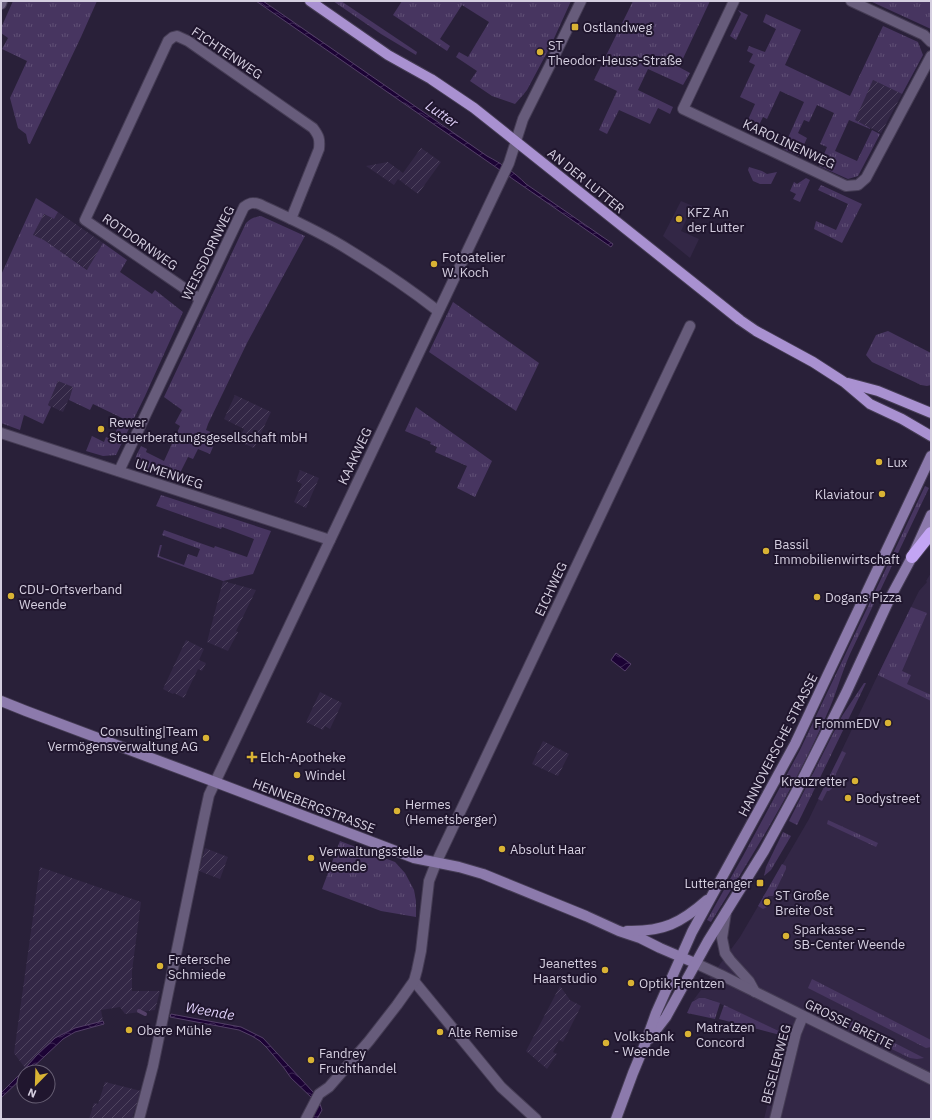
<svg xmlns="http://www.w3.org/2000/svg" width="932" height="1120" font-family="'IBM Plex Sans',sans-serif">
  <defs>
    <pattern id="industrial-furrows" width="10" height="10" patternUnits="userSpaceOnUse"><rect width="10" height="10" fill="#332746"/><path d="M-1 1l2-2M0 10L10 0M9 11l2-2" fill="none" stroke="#504560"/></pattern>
    <pattern id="grass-tufts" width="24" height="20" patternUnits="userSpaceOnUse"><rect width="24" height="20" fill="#473560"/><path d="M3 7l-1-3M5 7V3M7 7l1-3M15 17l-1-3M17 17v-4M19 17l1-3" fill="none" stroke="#615176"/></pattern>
    <pattern id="water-waves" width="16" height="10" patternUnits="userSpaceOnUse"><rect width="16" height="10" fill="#1c0335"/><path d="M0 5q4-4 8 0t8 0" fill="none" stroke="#3c2752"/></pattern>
  </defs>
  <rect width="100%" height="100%" fill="#292039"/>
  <g fill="#332746">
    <path d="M681,201l12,5 -12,25 18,8 -9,19 -27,-22z"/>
    <path d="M931,573v546h-167l21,-85 -73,-34 -7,-2 -11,2 -2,2 48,-65 69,-118 87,-182 23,-46 8,-9 -1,-1z"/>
  </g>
  <g fill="url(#industrial-furrows)">
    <path d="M873,80l29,14 -21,39 -27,-13z"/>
    <path d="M421,148l20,14 -23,32 -20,-15 -4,6 -28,-19 22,-4 15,11z"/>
    <path d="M58,212l45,31 -15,27 -44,-30 -11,-5 11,-21 10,5z"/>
    <path d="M58,381l16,6 -11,25 -15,-7z"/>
    <path d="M235,395l36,17 -17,36 -16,-7 6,-12 -20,-10z"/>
    <path d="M300,470l19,8 -13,30 -12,-6 8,-18 -6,-3z"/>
    <path d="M223,581l33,9 -20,41 2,1 -10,19 -21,-9z"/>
    <path d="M186,640l18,9 -5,11 7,3 -4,8 -4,-2 -14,29 -10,-5 -1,1 -10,-5z"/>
    <path d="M320,692l22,11 -12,26 -5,-3 -2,4 -17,-8z"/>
    <path d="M543,741l26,13 -11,22 -26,-12z"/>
    <path d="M205,848l23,9 -8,22 -21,-8z"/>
    <path d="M40,867l101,35 -9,69v20h28l-5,19 -30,4 -5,-7 -19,3 2,11 -28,7 -20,10 -19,18 -11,12 -11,-15z"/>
    <path d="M560,986l10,14 11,6 -18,36 -4,-2 -6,12 4,2 -10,15 -21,-18z"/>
    <path d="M105,1082l36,9 -9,28h-43l5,-16 4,1z"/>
  </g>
  <g fill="url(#grass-tufts)">
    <path d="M13,1h84l-16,36 -51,107 -2,-1 -2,-9 -8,-6 -8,-30 17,-37 -25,-12 6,-11 -7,-5v-5z"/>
    <path d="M333,1h8l76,51 -1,3 -35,-21z"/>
    <path d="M402,1h169l-20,44 -24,45 -4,5 -8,9 -23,-8 -22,-15 7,-10 -21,-14 3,-5 9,5 21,-35 -27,-17 -22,34 10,7 -3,5 -54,-36z"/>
    <path d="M633,1h77l-31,66 11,6 -7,12 -35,-16 -10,21 35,17 -3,7 -12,-6 -8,16 -31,-14 -12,24 -8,-4 18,-39 -23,-11z"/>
    <path d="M870,1h61v28z"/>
    <path d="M738,10l10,5 -12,25 -6,-4 11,-22z"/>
    <path d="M766,14l35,16 -16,35 65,31 33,-70 35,16 5,13 -21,39 -29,-14 -18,40 15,8v1l-21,-9 -14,31 22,10 15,-31 8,4 -22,42 -10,3 -29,-13 8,-19 -7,-3 14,-31 -17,-8 -8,17 -5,-2 -6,13 9,5 -8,18 -16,-7 21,-47 -24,-11 -13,28 -4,-2 -5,10 -11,-5 8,-18 -15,-7 15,-32 -6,-3 4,-8 -6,-3 2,-5 16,6 11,-23 -13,-7z"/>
    <path d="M749,167l13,4 5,3 10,-2 -6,12h-11l-7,-3 -5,-11z"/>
    <path d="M806,178l4,2 -10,22 -7,-3 3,-5 -6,-3 4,-9 3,2z"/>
    <path d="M821,185l41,19 -20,39 -28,-14 2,-8 20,9 12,-26 -30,-14z"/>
    <path d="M36,198l22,14 -4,7 -10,-5 -11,21 11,5 43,30 16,-27 24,17 -7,12 32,22 3,-4 28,22 -38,84 -29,59 -13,1 -17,-5 6,-15 12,6 2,-5 6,3 10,-22 -29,-14 -3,6 -21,-10 4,-13 -15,-6 -10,24 3,2 -8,17 -19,-9 -4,15 -19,-7v-148z"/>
    <path d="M261,216l44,20 -58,107 -39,81 -2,6 12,5 -8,19 -12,-5 -5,10 -5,-2 -8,16 20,10 -5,4 -54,-18c-10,-8 -4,-14 0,-23l6,3 -1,3 18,9 16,-35 -5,-3 7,-13 -18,-13 82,-174c5,-5 9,-6 15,-7z"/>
    <path d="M453,302l86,61 -23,48 -87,-59z"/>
    <path d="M888,331l43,22v32l-4,1 -6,-1 -49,-23 -6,-7 10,-20z"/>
    <path d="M416,407l76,54 -17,36 -18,-9 10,-22 -32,-14 2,-5 -7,-3 1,-2 -26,-11z"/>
    <path d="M925,486l4,2 -79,166c-9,20 -14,41 -23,60 -32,73 -74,141 -116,208l-4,-2 36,-64 57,-106z"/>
    <path d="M161,495l110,36 -18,43 -30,7 -66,-24 3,-12h2l-3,11 25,9 4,-11 9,3 3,-8 -38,-14 2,-5 50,18 1,-2 32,11 7,-18 -32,-12 -1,2 -65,-23z"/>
    <path d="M911,607l16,6 -25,58 9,4 -4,9 24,11v6l-53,-26z"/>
    <path d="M864,683h2l-69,142 -8,-4 53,-105z"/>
    <path d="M842,751l4,2 -13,27c2,5 0,8 -4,11h-2l-5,10 -4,-2z"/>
    <path d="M828,820l50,23 -2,4 -49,-23z"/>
    <path d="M783,832l8,4 -20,34 -7,6 2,-9z"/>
    <path d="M340,841l55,21 10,11 9,17 2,11v16l-35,-6 -59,-22z"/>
    <path d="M782,864l4,2v3l-13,27h-5l-4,9 3,2 -4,2 -5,-3z"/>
    <path d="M812,979l119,61v7l-5,1 -118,-60z"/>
    <path d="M699,998h6l15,5 -5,16 -28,-6 5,-11z"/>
    <path d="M813,1001l111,57 -7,1 -7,-1 -39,-19 -37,-21 -22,-15z"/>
    <path d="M724,1005l61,29 -1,2 -65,-17z"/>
  </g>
  <path fill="#473560" d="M1,329l8,4 -2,5 4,2 -10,19z"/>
  <g fill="url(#water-waves)" stroke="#544068">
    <path d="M256,1h7l224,155c15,8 27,16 39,28l87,60 -2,3z"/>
    <path d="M616,653l15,11 -6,7 -14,-11z"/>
    <path d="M171,1014l70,13 22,11 50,54 6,9 3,9 -5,9h-7l2,-21 -21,-20 -7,-10 -17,-20 -7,-7 -8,-5 -13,-6 -69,-13z"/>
    <path d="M103,1021l1,3 -29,8 -12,7 -35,33h-4v4l-23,22v-5l20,-20 15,-17 19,-18 20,-10z"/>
  </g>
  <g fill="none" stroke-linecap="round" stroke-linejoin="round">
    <path stroke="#544068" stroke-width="4" d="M139,1011l6,3"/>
    <g stroke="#453c54" stroke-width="12">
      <g id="street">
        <path d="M734,1l-51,108 163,77 12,-1 8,-7 65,-122"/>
        <path d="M851,1l73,34 7,7"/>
        <path d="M1,4l1,-3"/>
        <path d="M200,299l-115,-79 83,-179 5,-4 4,-1 11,5 125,87c6,8 7,11 6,21l-28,70"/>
        <path d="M1,433l329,107"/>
        <path d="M119,471l125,-264c5,-4 8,-5 15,-3 30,14 62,28 90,46 31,19 61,39 89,61"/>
        <path d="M726,912l-4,26 3,15 5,7 19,21 6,11"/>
        <path d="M695,963l26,12 210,104"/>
        <path d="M414,981l87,106 35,32"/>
        <path d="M139,1119l14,-53 51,-248 5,-23 300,-632 14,-44 27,-54 31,-64"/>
        <path d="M306,1119l13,-25 10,-7 40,-46 28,-36 17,-24 3,-11 4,-19 8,-70 7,-18 254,-537"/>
        <path d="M775,1119l21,-86 7,-17"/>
      </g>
    </g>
    <g stroke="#453c54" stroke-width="12">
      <g id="secondary">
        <path d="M1,701l25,10 189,71 199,76 45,9 24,7 103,42 33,15 21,7 20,10 35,15"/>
        <path d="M627,931c36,1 54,-8 80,-31"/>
        <path d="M649,1039l17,-22 42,-76 56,-90 31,-57 51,-101 44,-95 22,-41 19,-42"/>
        <path d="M616,1119l17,-46 12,-29 11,-31 36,-81 103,-188 136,-288"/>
      </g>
    </g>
    <g stroke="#453c54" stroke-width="12">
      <g id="primary">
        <path d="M310,1l78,54 43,24 43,29 266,212 16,11 57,31 31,20 26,22 32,15 29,17"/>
        <path d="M848,383l30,8 53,22"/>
      </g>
    </g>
    <g stroke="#453c54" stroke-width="14">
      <path id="highway" d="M912,557l19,-24"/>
    </g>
    <use href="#street" stroke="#675c7b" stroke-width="10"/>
    <use href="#secondary" stroke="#8c7aac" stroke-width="10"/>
    <use href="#primary" stroke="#a991d1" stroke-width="10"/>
    <use href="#highway" stroke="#c3a5f4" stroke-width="12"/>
  </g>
  <g fill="#d9b334" stroke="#20162e" stroke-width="1.5">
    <rect x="571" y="23" width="8" height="8" rx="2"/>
    <circle cx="540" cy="52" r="4"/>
    <circle cx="679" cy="219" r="4"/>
    <circle cx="434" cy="264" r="4"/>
    <circle cx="101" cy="429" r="4"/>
    <circle cx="879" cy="462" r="4"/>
    <circle cx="882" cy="494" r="4"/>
    <circle cx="766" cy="551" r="4"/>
    <circle cx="11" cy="596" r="4"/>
    <circle cx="817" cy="597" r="4"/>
    <circle cx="888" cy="723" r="4"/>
    <circle cx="206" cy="738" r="4"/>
    <path d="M250 751h4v4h4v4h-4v4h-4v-4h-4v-4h4z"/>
    <circle cx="297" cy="775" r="4"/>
    <circle cx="855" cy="781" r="4"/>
    <circle cx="848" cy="798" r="4"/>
    <circle cx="397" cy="811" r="4"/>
    <circle cx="502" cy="849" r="4"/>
    <circle cx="311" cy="858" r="4"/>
    <rect x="756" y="879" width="8" height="8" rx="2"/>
    <circle cx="767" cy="902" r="4"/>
    <circle cx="786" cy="936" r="4"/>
    <circle cx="160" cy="966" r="4"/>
    <circle cx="605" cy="970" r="4"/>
    <circle cx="631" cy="983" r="4"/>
    <circle cx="129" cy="1030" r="4"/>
    <circle cx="440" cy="1032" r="4"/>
    <circle cx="688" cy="1034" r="4"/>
    <circle cx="606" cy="1043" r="4"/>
    <circle cx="311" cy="1060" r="4"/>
  </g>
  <g text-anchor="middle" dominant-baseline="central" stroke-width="4" stroke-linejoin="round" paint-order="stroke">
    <g font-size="13" fill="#d5cfe0" stroke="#20162e" text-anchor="start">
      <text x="583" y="27">Ostlandweg</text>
      <text x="548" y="45">ST<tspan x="548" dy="15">Theodor-Heuss-Straße</tspan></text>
      <text x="687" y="212">KFZ An<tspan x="687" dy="15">der Lutter</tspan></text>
      <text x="442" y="257">Fotoatelier<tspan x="442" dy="15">W. Koch</tspan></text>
      <text x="109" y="422">Rewer<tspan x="109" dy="15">Steuerberatungsgesellschaft mbH</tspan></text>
      <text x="887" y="462">Lux</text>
      <text x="874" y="494" text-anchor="end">Klaviatour</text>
      <text x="774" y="544">Bassil<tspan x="774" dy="15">Immobilienwirtschaft</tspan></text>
      <text x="19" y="589">CDU-Ortsverband<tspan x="19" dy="15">Weende</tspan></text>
      <text x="825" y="597">Dogans Pizza</text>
      <text x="880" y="723" text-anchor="end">FrommEDV</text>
      <text x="198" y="731" text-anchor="end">Consulting|Team<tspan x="198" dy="15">Vermögensverwaltung AG</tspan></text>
      <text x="260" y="757">Elch-Apotheke</text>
      <text x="305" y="775">Windel</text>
      <text x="847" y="781" text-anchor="end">Kreuzretter</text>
      <text x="856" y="798">Bodystreet</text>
      <text x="405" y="804">Hermes<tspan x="405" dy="15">(Hemetsberger)</tspan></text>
      <text x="510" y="849">Absolut Haar</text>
      <text x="319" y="851">Verwaltungsstelle<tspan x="319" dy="15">Weende</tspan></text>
      <text x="752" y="883" text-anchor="end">Lutteranger</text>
      <text x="775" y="895">ST Große<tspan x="775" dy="15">Breite Ost</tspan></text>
      <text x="794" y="929">Sparkasse –<tspan x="794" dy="15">SB-Center Weende</tspan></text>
      <text x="168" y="959">Fretersche<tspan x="168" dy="15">Schmiede</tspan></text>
      <text x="597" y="963" text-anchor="end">Jeanettes<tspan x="597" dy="15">Haarstudio</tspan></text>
      <text x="639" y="983">Optik Frentzen</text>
      <text x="696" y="1027">Matratzen<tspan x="696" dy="15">Concord</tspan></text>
      <text x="137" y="1030">Obere Mühle</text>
      <text x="448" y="1032">Alte Remise</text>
      <text x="614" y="1036">Volksbank<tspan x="614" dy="15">- Weende</tspan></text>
      <text x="319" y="1053">Fandrey<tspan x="319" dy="15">Fruchthandel</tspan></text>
    </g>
    <g font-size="13" fill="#d5cfe0" stroke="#20162e">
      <text transform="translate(227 53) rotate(34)">FICHTENWEG</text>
      <text transform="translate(789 144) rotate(25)">KAROLINENWEG</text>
      <text transform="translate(586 181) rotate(39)">AN DER LUTTER</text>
      <text transform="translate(140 242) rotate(35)">ROTDORNWEG</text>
      <text transform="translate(208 253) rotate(-64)">WEISSDORNWEG</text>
      <text transform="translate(355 456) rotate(-65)">KAAKWEG</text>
      <text transform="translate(169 474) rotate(18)">ULMENWEG</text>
      <text transform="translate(551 589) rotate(-65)">EICHWEG</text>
      <text transform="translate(778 745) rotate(-63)">HANNOVERSCHE STRASSE</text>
      <text transform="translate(314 806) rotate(21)">HENNEBERGSTRASSE</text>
      <text transform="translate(849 1024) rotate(26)">GROSSE BREITE</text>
      <text transform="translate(776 1064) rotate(-75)">BESELERWEG</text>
    </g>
    <g font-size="14" font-style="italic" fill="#dfd0f9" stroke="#20162e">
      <text transform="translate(442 114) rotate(35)">Lutter</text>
      <text transform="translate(210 1011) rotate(10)">Weende</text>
    </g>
  </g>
  <rect width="932" height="1120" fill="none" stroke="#d5cfe0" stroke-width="4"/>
  <g transform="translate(36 1084) rotate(203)"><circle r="19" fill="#20162e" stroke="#686075"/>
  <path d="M0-3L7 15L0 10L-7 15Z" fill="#d9b334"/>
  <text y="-6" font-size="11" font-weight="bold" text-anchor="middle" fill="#d5cfe0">N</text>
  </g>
</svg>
